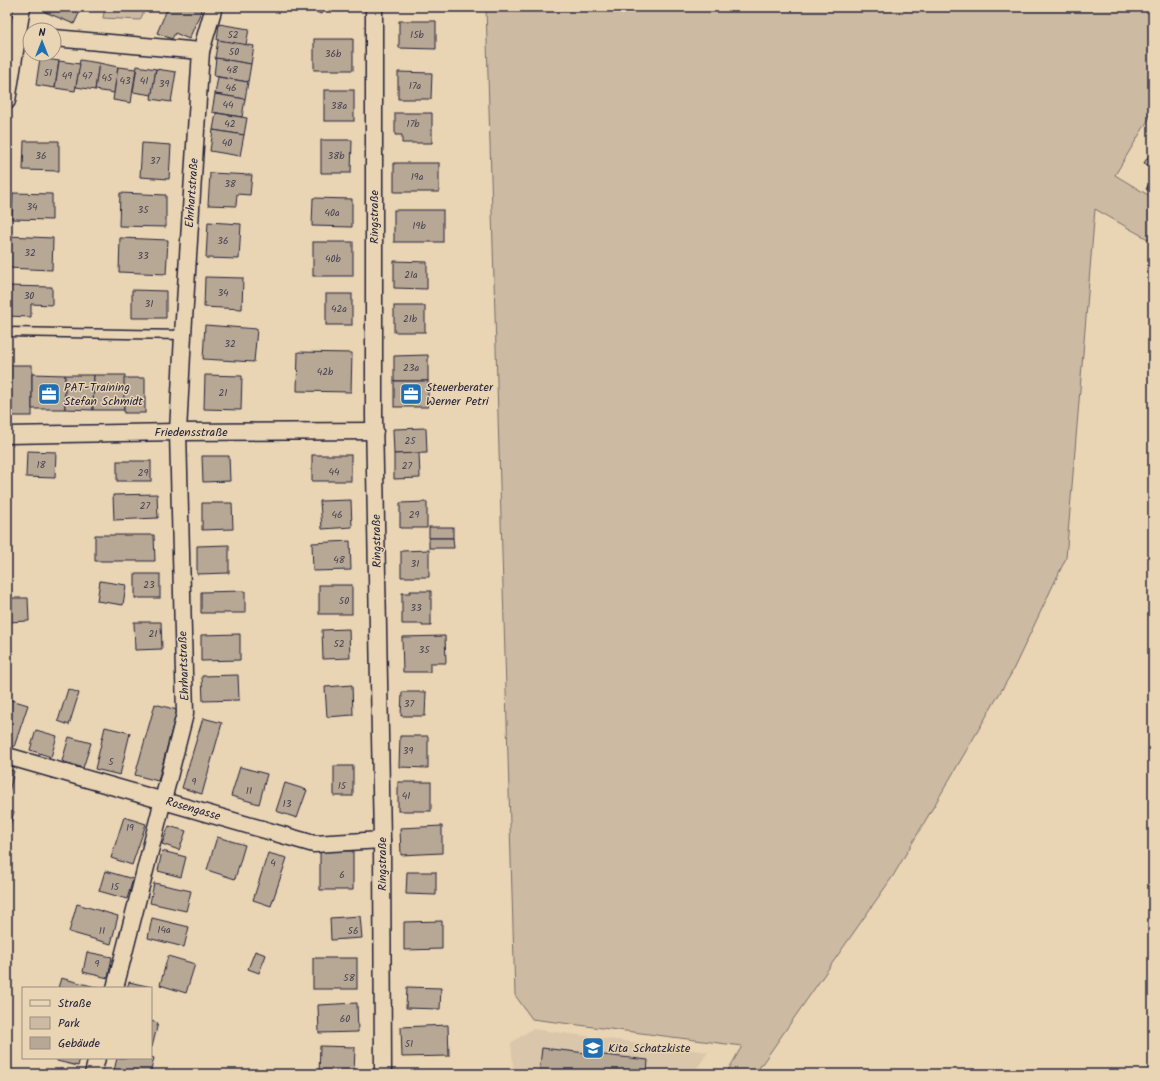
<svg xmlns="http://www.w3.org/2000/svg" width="1160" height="1081" font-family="Kalam,sans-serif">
  <rect width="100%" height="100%" fill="#e9d4b3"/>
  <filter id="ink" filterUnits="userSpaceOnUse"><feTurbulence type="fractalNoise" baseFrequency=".025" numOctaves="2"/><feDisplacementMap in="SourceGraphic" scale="8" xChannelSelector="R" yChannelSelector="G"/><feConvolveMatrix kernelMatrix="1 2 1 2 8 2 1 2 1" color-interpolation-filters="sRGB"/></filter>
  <g filter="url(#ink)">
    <path fill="#dac6aa" d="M532,1029l176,23 -15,22h-179l-3,-31z"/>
    <g fill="#ccbaa2" stroke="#776e6e">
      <path d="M105,7h41l-6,13 -37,-2z"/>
      <path d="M486,7h667v105l-38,63 38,23v44l-58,-33 -29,349 -55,116 -118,202 -138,198h-29l16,-28 -210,-27 -17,-24z"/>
    </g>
    <g fill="#b7a795" stroke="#22223b">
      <path d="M47,7h35l-8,17 -29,-12z"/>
      <path d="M168,7h35l-14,32 -14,-6 -3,6 -15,-6z"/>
      <path d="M305,7h19l-3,7z"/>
      <path d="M399,21h37v28l-37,-1z"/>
      <path d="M219,24l30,5 -3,16 -29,-5z"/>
      <rect x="314" y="39" width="39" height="31"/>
      <path d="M218,40l36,6 -3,18 -36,-6z"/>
      <path d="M40,58l19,3 -4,27 -19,-3z"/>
      <path d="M216,58l35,6 -3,18 -34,-6z"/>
      <path d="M80,60l19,3 -4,27 -19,-3z"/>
      <path d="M59,61l21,3 -5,27 -20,-3z"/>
      <path d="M99,63l19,4 -4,26 -19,-3z"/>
      <path d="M137,66l19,3 -4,26 -19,-3z"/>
      <path d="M118,67l18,2 -5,34 -18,-3z"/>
      <path d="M156,69l20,3 -5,30 -20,-3z"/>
      <path d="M398,72l34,1 -1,26h-33z"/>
      <path d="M218,77l30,5 -3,17 -30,-5z"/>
      <rect x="324" y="90" width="30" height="31"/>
      <path d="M215,94l30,5 -3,18 -30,-5z"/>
      <path d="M216,113l31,5 -3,17 -31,-5z"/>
      <path d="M395,113h37v30h-30v-8h-7z"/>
      <path d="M213,130l31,5 -4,21 -30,-5z"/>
      <path d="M321,140h31l-1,33h-30z"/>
      <path d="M24,141h35v30l-36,-1z"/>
      <path d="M142,143l29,2 -2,34 -29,-2z"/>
      <path d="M1153,149v19l-9,-5z"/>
      <rect x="394" y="163" width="45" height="29"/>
      <path d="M210,173l42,2 -2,20 -13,-1 -1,12 -28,-1z"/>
      <path d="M1153,178v15l-7,-4z"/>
      <path d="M13,193l39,1v26l-40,-1z"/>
      <path d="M120,193l46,2v32l-47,-1z"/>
      <path d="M313,198l39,1v28l-40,-1z"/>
      <rect x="394" y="210" width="49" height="32"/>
      <path d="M208,222l33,2 -2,35 -33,-1z"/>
      <path d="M7,236l46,2 -1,32 -45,-2z"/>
      <path d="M120,238l48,2 -2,34 -47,-2z"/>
      <rect x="313" y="242" width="40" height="34"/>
      <path d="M394,261l33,1v27l-33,-1z"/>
      <path d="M205,277l38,1 -1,31 -38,-2z"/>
      <path d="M7,286l45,1v18l-21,-1v13l-24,-1z"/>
      <path d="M132,290l34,1v27h-34z"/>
      <rect x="326" y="294" width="26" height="31"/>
      <rect x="394" y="306" width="31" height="26"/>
      <path d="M205,325l52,4 -3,33 -51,-3z"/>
      <path d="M298,352l54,1 -1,39 -54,-1z"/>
      <path d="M428,355v26h-34v-25z"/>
      <rect x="7" y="365" width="25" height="51"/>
      <path d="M32,374l33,1v34h-33z"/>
      <path d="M65,375h29l-1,35 -28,-1z"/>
      <path d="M94,375h31l-1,35h-31z"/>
      <path d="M205,375l37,1 -1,34 -37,-1z"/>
      <rect x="124" y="378" width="21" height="35"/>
      <rect x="394" y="381" width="34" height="26"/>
      <path d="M426,428l1,25 -33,1 -1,-25z"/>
      <path d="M27,451l29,1 -1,26 -29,-1z"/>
      <path d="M419,453l1,25 -26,1v-25z"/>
      <rect x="312" y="455" width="39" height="26"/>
      <path d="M202,456h27l1,25 -27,1z"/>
      <rect x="117" y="461" width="34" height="20"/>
      <path d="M157,494l1,24 -44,2 -1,-25z"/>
      <path d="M351,500l1,27 -30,2 -2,-28z"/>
      <path d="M427,502v26h-27v-25z"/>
      <path d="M202,503h30l1,26 -31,1z"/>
      <rect x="429" y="527" width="24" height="11"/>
      <path d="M95,535h59l1,26h-60z"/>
      <path d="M429,538h24l1,10h-25z"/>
      <path d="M350,541l1,29 -38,1 -1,-28z"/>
      <path d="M229,545v28l-32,1v-28z"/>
      <path d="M429,550v27h-28v-26z"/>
      <rect x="135" y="574" width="25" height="24"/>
      <path d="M100,581l26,4 -3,20 -26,-4z"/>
      <rect x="319" y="585" width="33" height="29"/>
      <path d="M245,591v22h-44v-21z"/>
      <path d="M410,591h21v35h-9v-2h-20v-31h8z"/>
      <path d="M7,598h21l1,23 -22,1z"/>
      <path d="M134,622h27l1,27 -27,1z"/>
      <path d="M349,629l1,29 -27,1 -1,-29z"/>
      <path d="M240,634v26l-39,1v-26z"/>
      <path d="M445,636l1,27h-16v9h-27l-1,-35z"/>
      <path d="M238,675l1,25 -36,1 -1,-25z"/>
      <path d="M352,685l1,30 -26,2 -2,-30z"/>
      <path d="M68,689l11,4 -10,32 -11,-4z"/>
      <path d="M402,692h24l-1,24h-24z"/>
      <path d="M8,699l20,6 -14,42 -7,-2v-42z"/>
      <path d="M155,704l22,6 -19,71 -23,-6z"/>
      <path d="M203,718l19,5 -20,71 -20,-6z"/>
      <path d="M105,727l25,6 -10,42 -25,-6z"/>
      <path d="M36,730l21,6 -6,21 -21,-7z"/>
      <path d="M400,736h28v32l-29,-1z"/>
      <path d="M69,737l22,6 -8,25 -21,-7z"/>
      <rect x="334" y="766" width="19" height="30"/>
      <path d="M240,767l27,7 -8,30 -28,-8z"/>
      <path d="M7,769l7,2 -6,25 -1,-1z"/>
      <rect x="398" y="782" width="33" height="29"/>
      <path d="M285,783l22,7 -10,28 -21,-7z"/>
      <path d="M7,810l7,2 -6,20h-1z"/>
      <path d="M124,817l22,7 -14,41 -21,-7z"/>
      <path d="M169,826l17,5 -7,19 -17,-6z"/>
      <path d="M442,826v27l-41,2 -1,-27z"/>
      <path d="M217,837l28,8 -10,34 -28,-9z"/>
      <path d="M320,850l33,1v39h-33z"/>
      <path d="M162,851l24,6 -5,20 -23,-6z"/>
      <path d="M268,853l19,5 -16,48 -18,-6z"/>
      <path d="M105,871l28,8 -6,20 -28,-8z"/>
      <path d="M407,872h29v23l-30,-1z"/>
      <path d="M154,883l37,8 -5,20 -36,-8z"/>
      <path d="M77,904l41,12 -7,28 -42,-12z"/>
      <path d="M360,916l2,22 -31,2 -1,-22z"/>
      <path d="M152,918l37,9 -5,20 -36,-9z"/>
      <path d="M442,921v28l-38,1v-28z"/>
      <path d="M255,951l11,4 -7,18 -11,-4z"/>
      <path d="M87,952l25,5 -4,21 -25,-6z"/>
      <path d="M168,956l27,8 -9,29 -26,-8z"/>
      <rect x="313" y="958" width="44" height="31"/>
      <path d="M61,978l38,10h-41z"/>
      <path d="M129,982l22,5v1h-24z"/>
      <path d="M407,987l34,1 -1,21 -34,-1z"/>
      <path d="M357,1003l1,29 -39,1 -1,-28z"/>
      <path d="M151,1021l7,2 -6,24h-1z"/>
      <path d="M448,1025l1,31 -47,1 -1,-30z"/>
      <path d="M320,1046l35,1 -1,27h-35z"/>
      <path d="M542,1048l106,12 -1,14h-108z"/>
      <path d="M151,1057l3,1 -4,16h-23l-13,-3 3,-13z"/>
      <path d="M57,1058h23l-2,8 -21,-5z"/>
      <path d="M60,1069l15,5h-16z"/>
    </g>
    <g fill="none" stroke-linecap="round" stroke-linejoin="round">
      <g stroke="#22223b" stroke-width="11">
        <path id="service" d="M7,332l176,3"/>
      </g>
      <g stroke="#22223b" stroke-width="19">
        <g id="minor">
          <path d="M374,7v410l8,423 1,234"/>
          <path d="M54,38l147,13 -18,284 -5,97 7,282 -70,274"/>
          <path d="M201,51l13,-44"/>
          <path d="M7,101l15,-94"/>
          <path d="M7,435l171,-3 197,-1"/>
          <path d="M7,756l307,88 68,-4"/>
          <path d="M93,1074l4,-16"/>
        </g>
      </g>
      <use href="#service" stroke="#e9d4b3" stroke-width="8"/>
      <use href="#minor" stroke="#e9d4b3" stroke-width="16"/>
    </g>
  </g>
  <defs>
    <g id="office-square" transform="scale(1.15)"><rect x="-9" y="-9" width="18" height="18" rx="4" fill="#1f6fb2" stroke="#e9d4b3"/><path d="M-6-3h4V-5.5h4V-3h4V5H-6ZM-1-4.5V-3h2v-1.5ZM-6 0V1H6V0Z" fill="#fff"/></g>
    <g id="school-square" transform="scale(1.15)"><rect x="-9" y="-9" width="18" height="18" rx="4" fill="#1f6fb2" stroke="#e9d4b3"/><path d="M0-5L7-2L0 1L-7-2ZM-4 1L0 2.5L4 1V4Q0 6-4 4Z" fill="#fff"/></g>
  </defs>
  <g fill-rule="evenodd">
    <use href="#office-square" x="49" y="394"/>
    <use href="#office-square" x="411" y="394"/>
    <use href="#school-square" x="593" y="1048"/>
  </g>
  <g text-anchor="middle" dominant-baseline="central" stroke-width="3" stroke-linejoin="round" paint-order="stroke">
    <g font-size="10" fill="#474352">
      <text x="233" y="35">52</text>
      <text x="417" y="35">15b</text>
      <text x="234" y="52">50</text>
      <text x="333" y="54">36b</text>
      <text x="232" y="70">48</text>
      <text x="48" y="73">51</text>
      <text x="67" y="76">49</text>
      <text x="87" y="76">47</text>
      <text x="107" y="78">45</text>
      <text x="125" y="81">43</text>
      <text x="144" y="81">41</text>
      <text x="164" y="84">39</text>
      <text x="415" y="86">17a</text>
      <text x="231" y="88">46</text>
      <text x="228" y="105">44</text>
      <text x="339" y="106">38a</text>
      <text x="230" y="124">42</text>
      <text x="413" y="124">17b</text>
      <text x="227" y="143">40</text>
      <text x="41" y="156">36</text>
      <text x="336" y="156">38b</text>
      <text x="155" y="161">37</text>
      <text x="417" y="177">19a</text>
      <text x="230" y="184">38</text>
      <text x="32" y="207">34</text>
      <text x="143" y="210">35</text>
      <text x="332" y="213">40a</text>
      <text x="419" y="226">19b</text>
      <text x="223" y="241">36</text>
      <text x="30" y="253">32</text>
      <text x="143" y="256">33</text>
      <text x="333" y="259">40b</text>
      <text x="411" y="275">21a</text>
      <text x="223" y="293">34</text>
      <text x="29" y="296">30</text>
      <text x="149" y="304">31</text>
      <text x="339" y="309">42a</text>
      <text x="410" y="319">21b</text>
      <text x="230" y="344">32</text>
      <text x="411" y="368">23a</text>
      <text x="325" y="372">42b</text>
      <text x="223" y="393">21</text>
      <text x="410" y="441">25</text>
      <text x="41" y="465">18</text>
      <text x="407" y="466">27</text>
      <text x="334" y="472">44</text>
      <text x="143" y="473">29</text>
      <text x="145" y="506">27</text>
      <text x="337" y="515">46</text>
      <text x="414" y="515">29</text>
      <text x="339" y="560">48</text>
      <text x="415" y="564">31</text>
      <text x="149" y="585">23</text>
      <text x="344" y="601">50</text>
      <text x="416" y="608">33</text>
      <text x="153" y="634">21</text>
      <text x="339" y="644">52</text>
      <text x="424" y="650">35</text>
      <text x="409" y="704">37</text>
      <text x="408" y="751">39</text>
      <text x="111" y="762">5</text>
      <text x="194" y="782">9</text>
      <text x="342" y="786">15</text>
      <text x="249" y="791">11</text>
      <text x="406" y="796">41</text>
      <text x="287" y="804">13</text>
      <text x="130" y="828">19</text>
      <text x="273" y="863">4</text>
      <text x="342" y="875">6</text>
      <text x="115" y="887">15</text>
      <text x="164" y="930">14a</text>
      <text x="102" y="931">11</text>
      <text x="353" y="931">56</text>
      <text x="97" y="964">9</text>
      <text x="349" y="978">58</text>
      <text x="345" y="1019">60</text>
      <text x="409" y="1044">51</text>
    </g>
    <g font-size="12" fill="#22223b" stroke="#e9d4b3">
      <text transform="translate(192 193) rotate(-86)">Ehrhartstraße</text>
      <text transform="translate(374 217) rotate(-90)">Ringstraße</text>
      <text x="191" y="432">Friedensstraße</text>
      <text transform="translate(377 541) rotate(-91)">Ringstraße</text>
      <text transform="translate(184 666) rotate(-92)">Ehrhartstraße</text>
      <text transform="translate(193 809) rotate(16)">Rosengasse</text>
      <text transform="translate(382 864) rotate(-90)">Ringstraße</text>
    </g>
    <g font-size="12" fill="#22223b" stroke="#e9d4b3" text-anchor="start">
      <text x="64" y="387">PAT-Training<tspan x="64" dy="14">Stefan Schmidt</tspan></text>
      <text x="426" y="387">Steuerberater<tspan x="426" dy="14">Werner Petri</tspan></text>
      <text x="608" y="1048">Kita Schatzkiste</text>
    </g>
  </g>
  <rect width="1160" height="1081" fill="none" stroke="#e9d4b3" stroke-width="24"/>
  <rect x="12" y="12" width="1136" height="1057" fill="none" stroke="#22223b" stroke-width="1.5" filter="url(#ink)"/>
  <rect x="22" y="987" width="130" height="72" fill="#e9d4b3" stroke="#998d83"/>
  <rect x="30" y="1000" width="20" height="6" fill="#e9d4b3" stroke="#998d83"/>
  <text x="58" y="1007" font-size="12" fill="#22223b">Straße</text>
  <rect x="30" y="1017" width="20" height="12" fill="#ccbaa2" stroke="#998d83"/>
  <text x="58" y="1027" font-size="12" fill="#22223b">Park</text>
  <rect x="30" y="1037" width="20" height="12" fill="#b7a795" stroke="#998d83"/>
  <text x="58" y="1047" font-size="12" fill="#22223b">Gebäude</text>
  <g transform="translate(42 42)"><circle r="19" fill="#e9d4b3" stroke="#998d83"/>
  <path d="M0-3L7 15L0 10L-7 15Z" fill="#1f6fb2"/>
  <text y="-6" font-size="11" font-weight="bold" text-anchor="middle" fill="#22223b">N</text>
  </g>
</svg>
